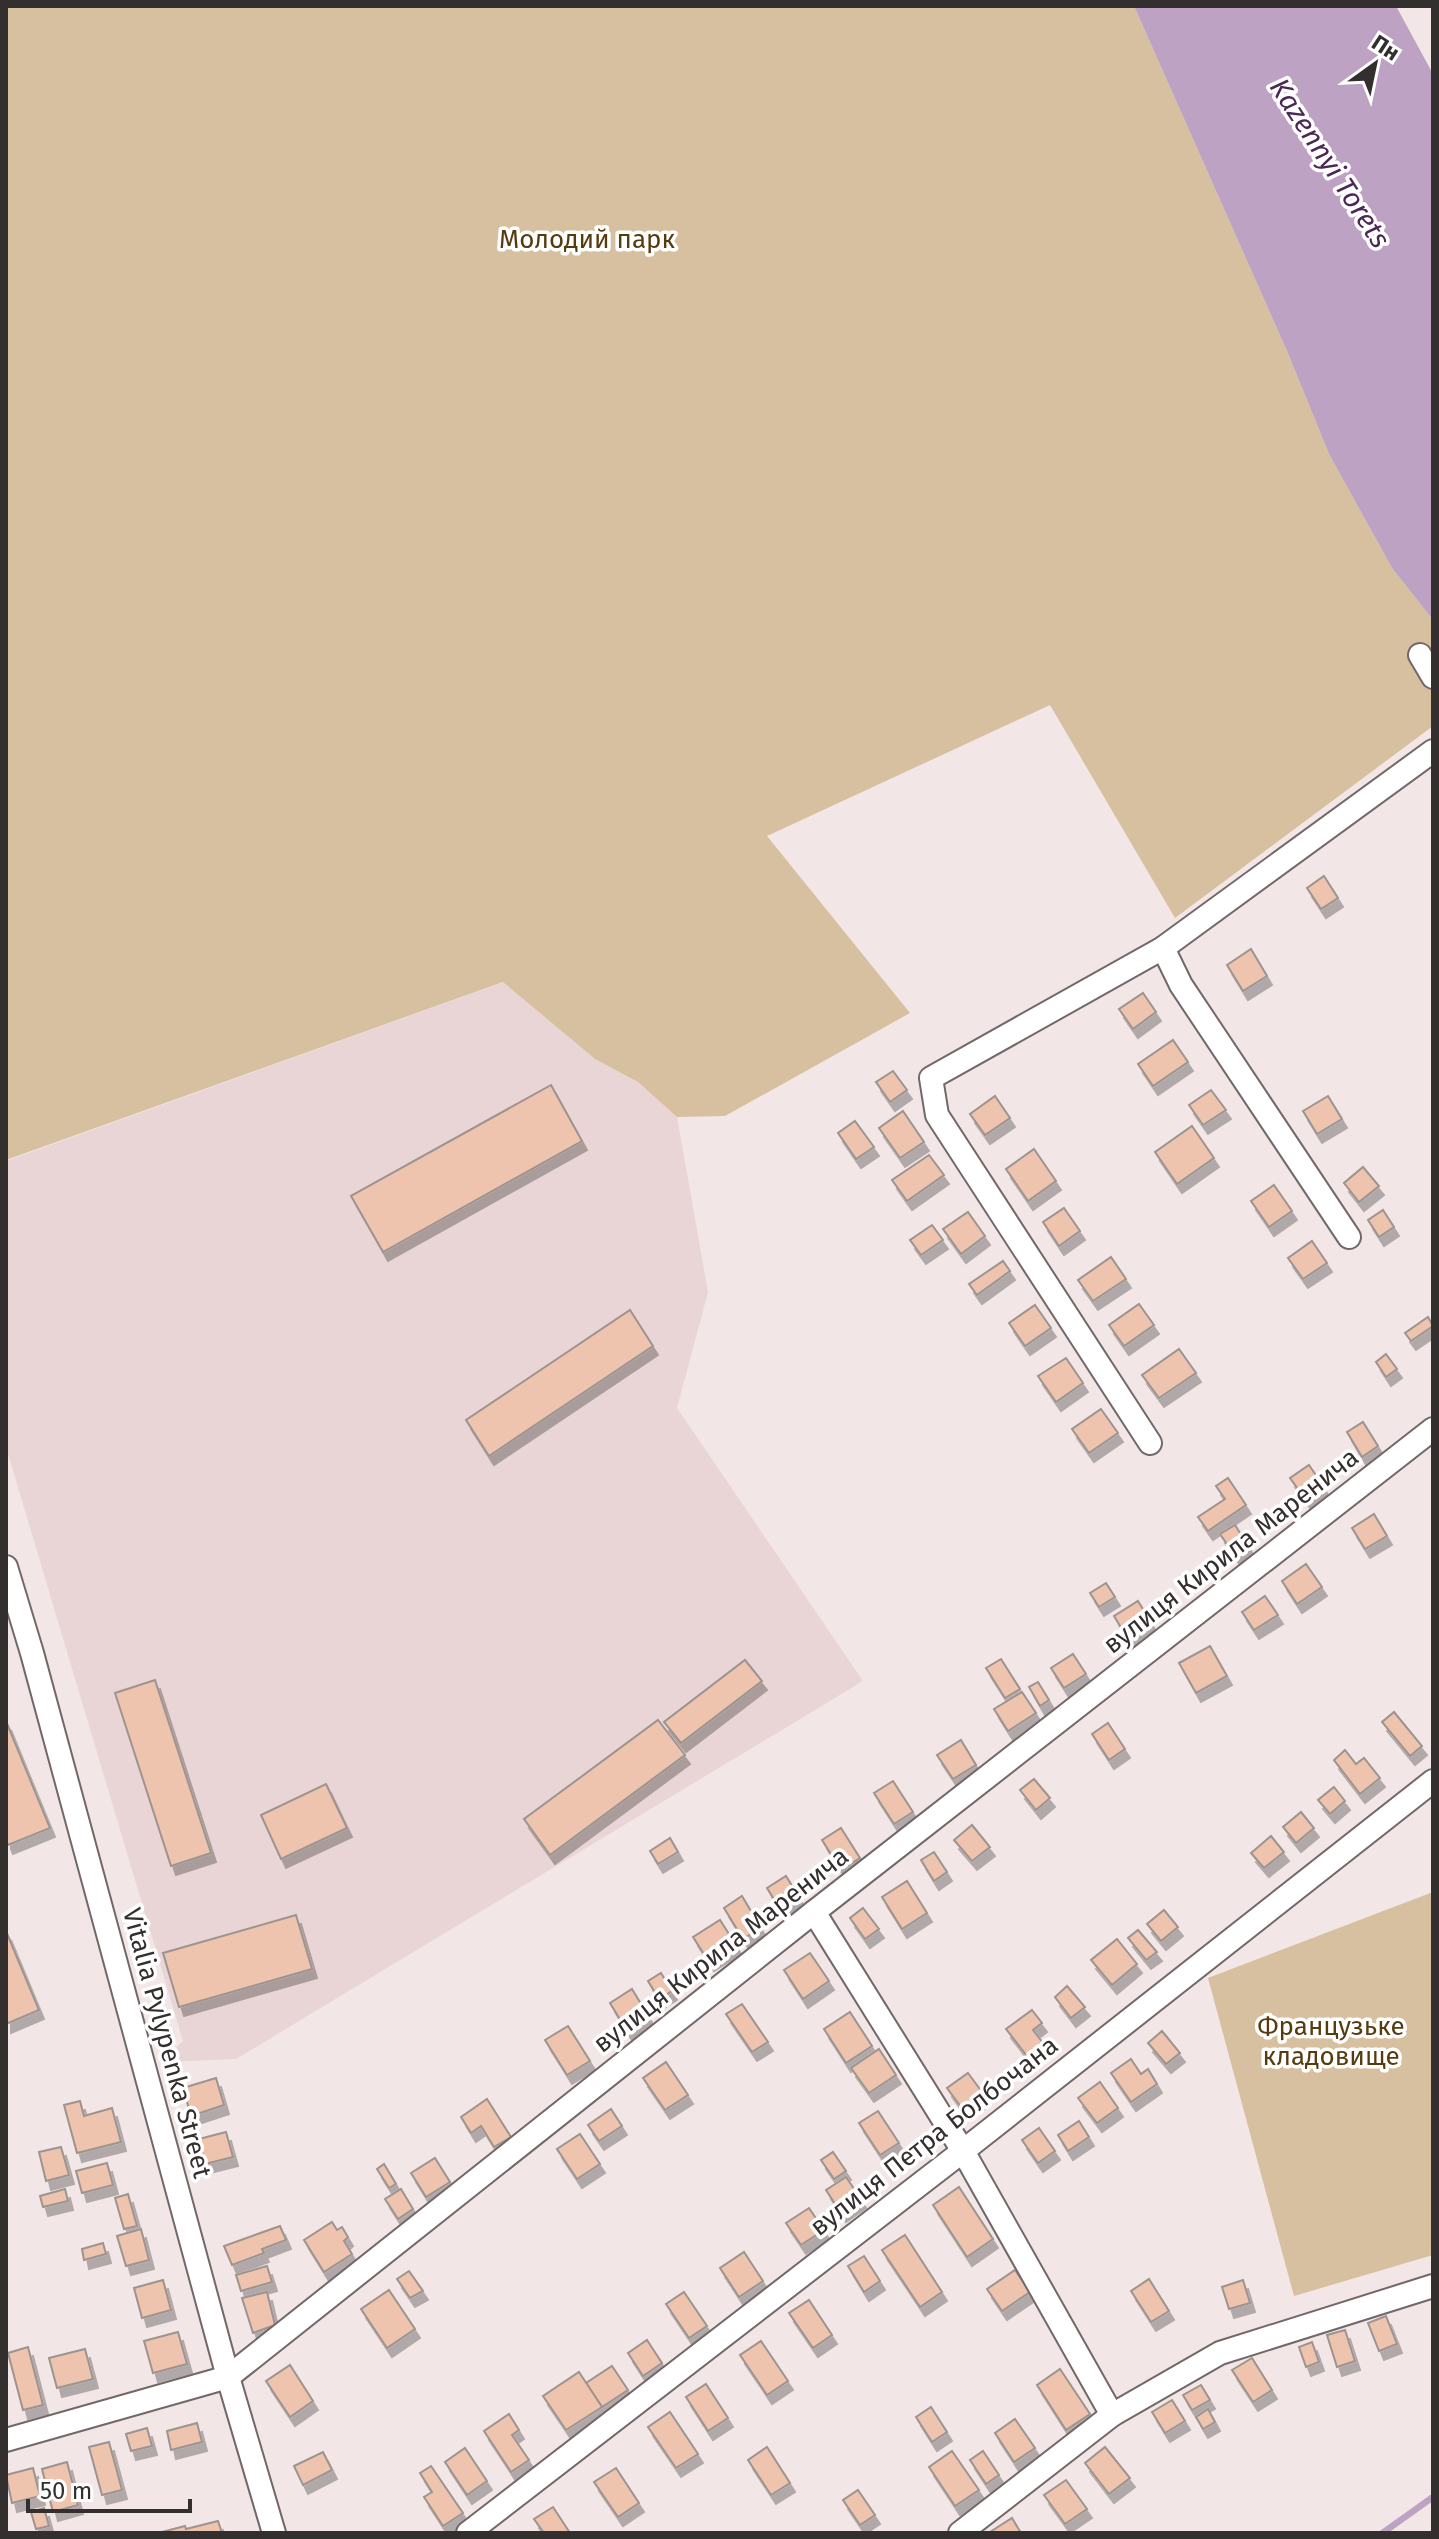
<svg xmlns="http://www.w3.org/2000/svg" width="1439" height="2539" font-family="'Fira Sans',sans-serif">
  <defs>
    <filter id="shadow"><feDropShadow dx="5" dy="9" stdDeviation="0" flood-color="#0004"/></filter>
  </defs>
  <rect width="100%" height="100%" fill="#f2e6e6"/>
  <path fill="#e9d5d5" d="M504,982l91,77 43,23 39,35 31,175 -31,116 186,273 -627,378 -76,3 23,-21 -177,-594v-286z"/>
  <g fill="#d6c0a0">
    <path d="M6,6h1128l153,345 42,103 63,114 41,52v106l-258,192 -125,-213 -283,131 143,177 -185,103 -48,1 -39,-35 -43,-23 -92,-77 -497,178z"/>
    <path d="M1433,1892v363l-139,41 -86,-318z"/>
  </g>
  <g fill="#bda2c4">
    <path d="M1134,6h262l37,68v546l-41,-52 -63,-114 -42,-103z"/>
    <path d="M1433,2493v8l-45,32h-11z"/>
  </g>
  <g fill="#efc4af" stroke="#9d938f" stroke-width="2" filter="url(#shadow)">
    <path d="M1324,876l14,22 -17,11 -14,-21z"/>
    <path d="M1251,949l16,27 -24,15 -16,-26z"/>
    <path d="M1143,993l13,19 -23,17 -14,-20z"/>
    <path d="M1173,1040l15,22 -35,24 -15,-22z"/>
    <path d="M893,1071l14,19 -17,12 -14,-20z"/>
    <path d="M551,1085l31,56 -199,111 -32,-56z"/>
    <path d="M1211,1090l15,20 -23,15 -14,-20z"/>
    <path d="M995,1096l15,22 -25,17 -15,-21z"/>
    <path d="M1328,1096l14,23 -25,15 -14,-23z"/>
    <path d="M903,1111l21,31 -24,16 -21,-30z"/>
    <path d="M855,1121l19,26 -18,12 -18,-26z"/>
    <path d="M1192,1126l22,32 -37,26 -22,-32z"/>
    <path d="M1034,1149l22,32 -28,20 -22,-32z"/>
    <path d="M929,1155l15,20 -37,26 -15,-21z"/>
    <path d="M1363,1167l16,19 -20,16 -15,-19z"/>
    <path d="M1274,1185l18,26 -23,16 -18,-26z"/>
    <path d="M1064,1208l16,23 -21,15 -16,-24z"/>
    <path d="M1383,1210l11,17 -15,10 -11,-17z"/>
    <path d="M968,1212l17,24 -24,18 -18,-25z"/>
    <path d="M932,1225l11,15 -22,15 -11,-15z"/>
    <path d="M1312,1241l15,22 -24,16 -15,-21z"/>
    <path d="M1111,1257l15,22 -33,22 -15,-21z"/>
    <path d="M1003,1261l7,10 -33,24 -8,-11z"/>
    <path d="M1139,1304l15,21 -30,21 -15,-21z"/>
    <path d="M1035,1305l16,23 -26,18 -16,-23z"/>
    <path d="M630,1310l23,36 -164,110 -23,-36z"/>
    <path d="M1428,1317l5,9 -22,15 -6,-8z"/>
    <path d="M1179,1349l17,24 -37,25 -17,-23z"/>
    <path d="M1386,1354l11,15 -11,8 -10,-15z"/>
    <path d="M1066,1358l17,25 -27,19 -18,-26z"/>
    <path d="M1101,1409l17,24 -29,20 -17,-24z"/>
    <path d="M1363,1422l15,24 -16,11 -15,-25z"/>
    <path d="M1309,1465l17,25 -18,13 -18,-25z"/>
    <path d="M1228,1478l18,27 -38,26 -10,-14 27,-18 -9,-13z"/>
    <path d="M1374,1514l13,22 -22,13 -13,-21z"/>
    <path d="M1235,1525l16,25 -14,9 -17,-25z"/>
    <path d="M1306,1564l16,23 -25,17 -15,-23z"/>
    <path d="M1106,1583l9,14 -16,10 -9,-14z"/>
    <path d="M1265,1596l13,19 -24,15 -12,-18z"/>
    <path d="M1138,1601l14,23 -24,15 -14,-23z"/>
    <path d="M1210,1646l17,30 -31,17 -17,-30z"/>
    <path d="M1073,1654l13,20 -22,14 -13,-20z"/>
    <path d="M1001,1659l19,30 -15,9 -19,-30z"/>
    <path d="M745,1660l17,21 -81,62 -17,-21z"/>
    <path d="M155,1680l56,173 -40,13 -56,-173z"/>
    <path d="M1038,1682l11,18 -9,6 -11,-19z"/>
    <path d="M1022,1692l14,21 -28,18 -14,-22z"/>
    <path d="M1394,1712l28,34 -12,10 -28,-34z"/>
    <path d="M658,1720l27,35 -135,100 -26,-36z"/>
    <path d="M6,1721l44,107 -42,17 -2,-5z"/>
    <path d="M1108,1723l17,26 -16,11 -17,-26z"/>
    <path d="M961,1740l15,25 -23,14 -16,-24z"/>
    <path d="M1345,1750l11,14 8,-6 16,20 -20,16 -26,-34z"/>
    <path d="M1034,1779l16,19 -14,12 -16,-20z"/>
    <path d="M893,1781l20,31 -19,12 -20,-31z"/>
    <path d="M326,1784l21,44 -66,31 -20,-44z"/>
    <path d="M1334,1787l11,14 -15,13 -12,-14z"/>
    <path d="M1301,1812l13,16 -18,15 -13,-16z"/>
    <path d="M972,1825l18,22 -18,14 -18,-21z"/>
    <path d="M841,1828l19,30 -19,12 -19,-30z"/>
    <path d="M1271,1836l13,16 -20,16 -13,-15z"/>
    <path d="M670,1838l8,14 -20,12 -8,-13z"/>
    <path d="M934,1852l13,20 -13,9 -13,-21z"/>
    <path d="M786,1876l13,21 -19,12 -13,-21z"/>
    <path d="M907,1881l20,32 -25,16 -20,-32z"/>
    <path d="M742,1896l19,32 -18,11 -19,-31z"/>
    <path d="M863,1908l16,21 -14,10 -15,-21z"/>
    <path d="M1164,1910l14,17 -17,14 -14,-17z"/>
    <path d="M296,1915l16,54 -133,38 -16,-54z"/>
    <path d="M720,1920l16,25 -27,17 -16,-25z"/>
    <path d="M1138,1930l19,22 -11,8 -18,-22z"/>
    <path d="M6,1931l33,79 -33,14z"/>
    <path d="M1117,1939l20,25 -25,21 -21,-25z"/>
    <path d="M810,1953l19,28 -26,18 -19,-29z"/>
    <path d="M661,1973l11,18 -13,8 -11,-18z"/>
    <path d="M1067,1986l18,21 -14,11 -16,-21z"/>
    <path d="M632,1989l17,28 -22,14 -17,-28z"/>
    <path d="M742,2004l26,38 -16,10 -26,-38z"/>
    <path d="M1032,2010l10,13 -9,7 10,13 -16,13 -21,-27z"/>
    <path d="M850,2012l22,34 -26,17 -22,-34z"/>
    <path d="M568,2026l22,35 -23,14 -22,-35z"/>
    <path d="M1162,2031l18,22 -14,11 -18,-21z"/>
    <path d="M879,2049l17,26 -27,18 -18,-25z"/>
    <path d="M1131,2059l10,15 7,-5 9,15 -26,18 -20,-29z"/>
    <path d="M666,2062l22,33 -23,15 -22,-32z"/>
    <path d="M968,2073l17,23 -21,15 -17,-23z"/>
    <path d="M216,2078l8,27 -33,11 -8,-28z"/>
    <path d="M1100,2082l18,26 -21,15 -19,-25z"/>
    <path d="M487,2099l24,38 -17,10 -13,-21 -10,7 -10,-16z"/>
    <path d="M80,2101l4,15 28,-8 9,34 -44,11 -13,-48z"/>
    <path d="M611,2109l11,17 -23,15 -11,-16z"/>
    <path d="M878,2111l21,32 -19,12 -21,-32z"/>
    <path d="M1079,2121l10,16 -21,14 -10,-16z"/>
    <path d="M1039,2128l16,23 -17,12 -16,-23z"/>
    <path d="M226,2132l7,25 -28,7 -6,-25z"/>
    <path d="M580,2134l20,30 -23,15 -20,-30z"/>
    <path d="M61,2147l8,28 -23,6 -7,-29z"/>
    <path d="M833,2152l13,19 -12,8 -13,-19z"/>
    <path d="M435,2158l15,24 -24,15 -15,-24z"/>
    <path d="M107,2163l6,22 -31,8 -6,-22z"/>
    <path d="M384,2164l12,20 -7,4 -12,-19z"/>
    <path d="M846,2177l15,22 -20,14 -15,-23z"/>
    <path d="M959,2187l34,52 -26,18 -34,-52z"/>
    <path d="M65,2189l3,12 -25,6 -3,-11z"/>
    <path d="M401,2189l12,20 -15,10 -13,-20z"/>
    <path d="M128,2194l9,32 -13,3 -9,-31z"/>
    <path d="M809,2208l15,22 -23,15 -15,-22z"/>
    <path d="M332,2222l5,8 5,-3 6,10 -4,4 8,13 -28,18 -20,-32z"/>
    <path d="M280,2226l6,14 -24,9 2,4 -32,12 -8,-19z"/>
    <path d="M141,2229l8,31 -23,6 -9,-30z"/>
    <path d="M905,2235l37,57 -22,15 -38,-57z"/>
    <path d="M103,2243l3,11 -22,6 -2,-11z"/>
    <path d="M744,2252l19,29 -24,16 -19,-29z"/>
    <path d="M864,2256l16,25 -16,11 -16,-26z"/>
    <path d="M267,2266l5,16 -31,9 -5,-16z"/>
    <path d="M1015,2270l15,22 -28,19 -15,-22z"/>
    <path d="M409,2271l14,20 -13,7 -13,-19z"/>
    <path d="M1149,2279l20,32 -18,11 -20,-31z"/>
    <path d="M163,2280l8,30 -29,8 -8,-30z"/>
    <path d="M1243,2280l7,23 -21,6 -7,-22z"/>
    <path d="M389,2290l26,39 -28,19 -26,-39z"/>
    <path d="M267,2292l8,33 -22,8 -11,-35z"/>
    <path d="M684,2292l23,34 -18,12 -23,-34z"/>
    <path d="M809,2300l23,35 -19,13 -24,-35z"/>
    <path d="M1386,2316l11,28 -18,7 -11,-28z"/>
    <path d="M1345,2330l10,31 -18,6 -10,-32z"/>
    <path d="M178,2332l9,32 -34,9 -9,-32z"/>
    <path d="M647,2340l15,23 -19,13 -15,-23z"/>
    <path d="M761,2341l27,40 -21,14 -27,-40z"/>
    <path d="M1312,2342l7,20 -13,5 -7,-20z"/>
    <path d="M28,2347l15,58 -20,5 -15,-57z"/>
    <path d="M85,2349l8,30 -36,9 -8,-30z"/>
    <path d="M1252,2358l20,32 -19,12 -21,-32z"/>
    <path d="M290,2365l23,36 -23,16 -24,-36z"/>
    <path d="M612,2366l16,24 -26,17 -16,-24z"/>
    <path d="M1060,2369l30,45 -24,16 -29,-45z"/>
    <path d="M579,2372l23,35 -36,23 -23,-34z"/>
    <path d="M706,2384l22,34 -20,13 -22,-34z"/>
    <path d="M1201,2385l9,15 -18,10 -9,-15z"/>
    <path d="M1172,2400l13,21 -20,12 -13,-21z"/>
    <path d="M931,2407l16,25 -15,10 -16,-25z"/>
    <path d="M1208,2409l7,13 -12,7 -7,-12z"/>
    <path d="M670,2412l28,42 -22,14 -28,-41z"/>
    <path d="M509,2414l10,16 -7,5 17,25 -18,12 -27,-41z"/>
    <path d="M1015,2419l20,29 -21,14 -19,-29z"/>
    <path d="M197,2423l5,19 -31,8 -4,-19z"/>
    <path d="M147,2428l5,18 -21,5 -5,-17z"/>
    <path d="M109,2442l13,48 -20,5 -13,-48z"/>
    <path d="M767,2447l23,36 -19,12 -23,-35z"/>
    <path d="M1105,2447l25,31 -21,16 -24,-31z"/>
    <path d="M465,2448l22,33 -20,14 -22,-33z"/>
    <path d="M952,2451l27,39 -24,16 -26,-39z"/>
    <path d="M983,2451l16,24 -13,9 -16,-24z"/>
    <path d="M323,2452l9,18 -29,15 -9,-19z"/>
    <path d="M67,2462l11,43 -25,7 -11,-43z"/>
    <path d="M431,2466l32,47 -20,13 -19,-29 8,-5 -12,-19z"/>
    <path d="M33,2468l7,28 -28,7 -6,-28z"/>
    <path d="M616,2468l23,35 -21,14 -24,-35z"/>
    <path d="M1066,2480l21,29 -22,15 -21,-29z"/>
    <path d="M858,2490l17,25 -15,10 -17,-25z"/>
    <path d="M553,2507l17,26h-26l-10,-14z"/>
    <path d="M44,2508l5,18 -13,3 -5,-17z"/>
    <path d="M1012,2518l9,15h-31v-1z"/>
    <path d="M218,2521l4,12h-64l27,-7 1,3z"/>
  </g>
  <g fill="none" stroke-linecap="round" stroke-linejoin="round">
    <g stroke="#736868" stroke-width="26">
      <g id="minor">
        <path d="M1420,655l13,22"/>
        <path d="M1349,1237l-168,-252 -18,-37 270,-197"/>
        <path d="M1150,1443l-213,-328 -6,-37 232,-130"/>
        <path d="M6,1567l26,86 196,724 46,156"/>
        <path d="M814,1912l149,239 149,264"/>
        <path d="M6,2440l222,-63 586,-465 619,-483"/>
        <path d="M468,2533l495,-382 470,-370"/>
        <path d="M960,2533l152,-118 108,-62 213,-67"/>
      </g>
    </g>
    <use href="#minor" stroke="#fff" stroke-width="22"/>
  </g>
  <g text-anchor="middle" dominant-baseline="central" stroke-width="7" stroke-linejoin="round" paint-order="stroke">
    <g font-size="26" fill="#563b0e" stroke="#fff">
      <text x="587" y="239">Молодий парк</text>
      <text x="1331" y="2026">Французьке<tspan x="1331" dy="30">кладовище</tspan></text>
    </g>
    <g font-size="26" fill="#342f2f" stroke="#fff">
      <text transform="translate(1231 1551) rotate(-38)">вулиця Кирила Маренича</text>
      <text transform="translate(721 1950) rotate(-38)">вулиця Кирила Маренича</text>
      <text transform="translate(167 2043) rotate(75)">Vitalia Pylypenka Street</text>
      <text transform="translate(934 2136) rotate(-38)">вулиця Петра Болбочана</text>
    </g>
    <g font-size="28" font-style="italic" fill="#4b2754" stroke="#fff">
      <text transform="translate(1330 163) rotate(57)">Kazennyi Torets</text>
    </g>
  </g>
  <rect width="1439" height="2539" fill="none" stroke="#342f2f" stroke-width="16"/>
  <g transform="translate(1375 64) rotate(33)" stroke="#ffffff" stroke-width="6" paint-order="stroke">
  <path d="M0-6L14 30L0 20L-14 30Z" fill="#342f2f"/>
  <text y="-12" font-size="22" font-weight="bold" text-anchor="middle" fill="#342f2f">Пн</text>
  </g>
  <path d="M28 2499v12h162v-12" fill="none" stroke="#342f2f" stroke-width="4"/>
  <text x="40" y="2499" font-size="24" fill="#342f2f" stroke="#ffffff" stroke-width="6" paint-order="stroke">50 m</text>
</svg>
